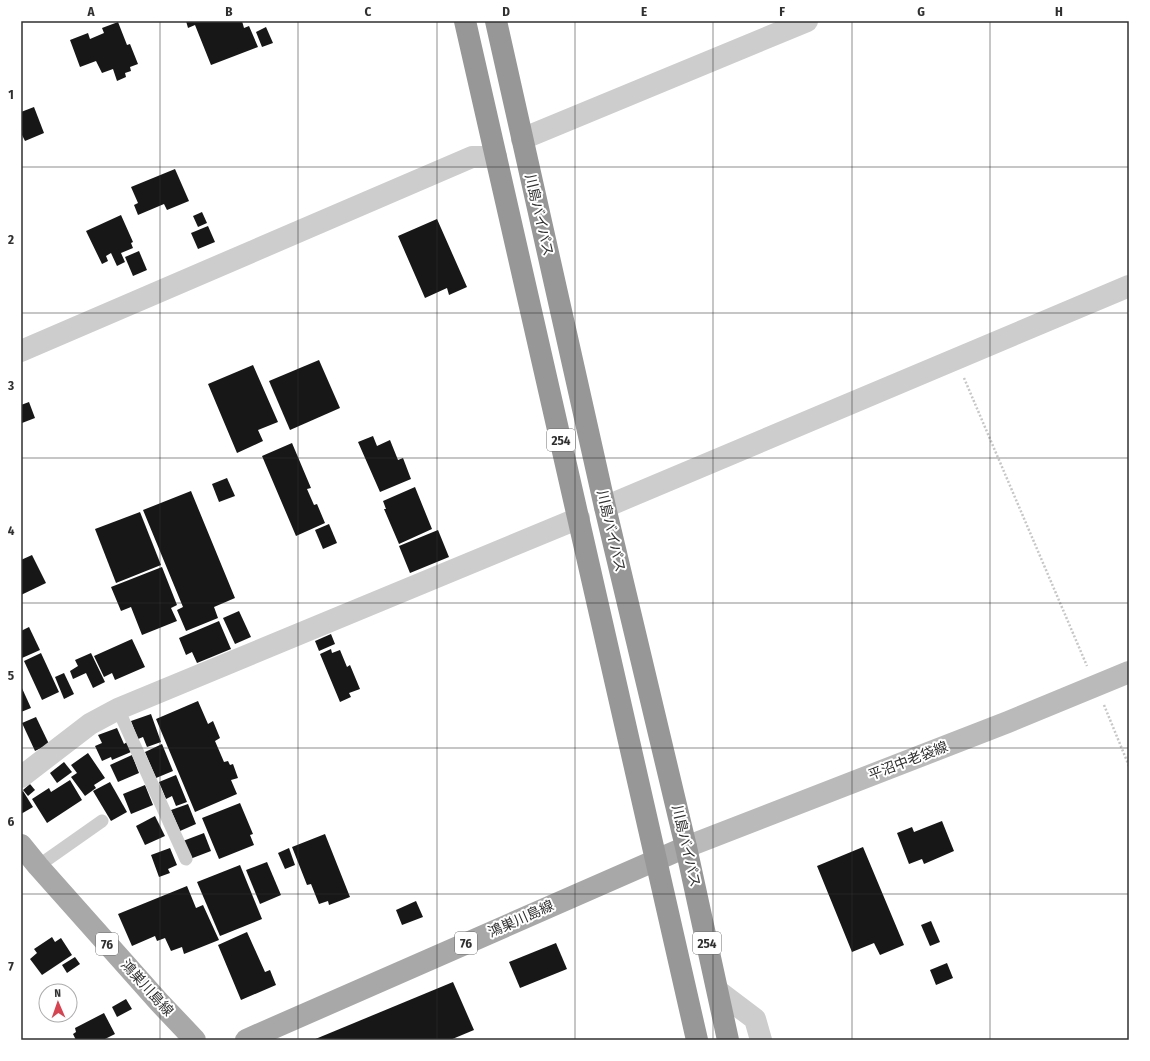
<svg xmlns="http://www.w3.org/2000/svg" width="1150" height="1061" font-family="'Fira Sans Condensed','Noto Sans JP',sans-serif">
  <rect width="100%" height="100%" fill="#fff"/>
  <g fill="#171717">
    <path d="M186,21h56l2,7 5,-2 9,21 -47,18 -16,-40 -7,3z"/>
    <path d="M118,22l9,23 3,-1 8,20 -8,3 1,4 -6,2 1,4 -9,4 -4,-12 -11,4 -6,-12 -16,6 -10,-27 18,-7 2,6 14,-6 -2,-5z"/>
    <path d="M266,27l7,16 -11,4 -6,-15z"/>
    <path d="M34,107l10,26 -19,8 -4,-8v-21z"/>
    <path d="M175,169l14,32 -22,9 -3,-6 -26,11 -4,-10 4,-2 -7,-16z"/>
    <path d="M202,212l5,11 -9,4 -5,-11z"/>
    <path d="M121,215l12,27 -2,1 2,5 -12,5 4,9 -8,4 -6,-13 -5,3 2,5 -6,3 -16,-33z"/>
    <path d="M437,219l30,68 -18,8 -2,-7 -22,10 -27,-62z"/>
    <path d="M208,226l7,16 -17,7 -7,-16z"/>
    <path d="M139,251l8,19 -14,6 -8,-19z"/>
    <path d="M319,360l21,48 -50,22 -21,-49z"/>
    <path d="M253,365l25,57 -20,8 5,11 -26,12 -29,-69z"/>
    <path d="M29,402l6,16 -13,5 -1,-18z"/>
    <path d="M373,436l4,10 13,-6 8,20 5,-2 8,21 -31,13 -22,-50z"/>
    <path d="M292,443l19,45 -4,1 7,16 3,-1 8,19 -29,13 -34,-80z"/>
    <path d="M227,478l8,18 -16,6 -7,-18z"/>
    <path d="M415,487l17,42 -33,15 -15,-35h2l-3,-8z"/>
    <path d="M191,491l44,107 -21,9 4,11 -32,13 -9,-21 6,-3 -40,-97z"/>
    <path d="M140,512l21,53 -45,18 -21,-54z"/>
    <path d="M329,524l8,19 -14,6 -8,-19z"/>
    <path d="M438,530l11,27 -39,16 -11,-27z"/>
    <path d="M32,555l14,28 -25,12v-35z"/>
    <path d="M162,567l15,38 -6,3 6,13 -35,14 -11,-28 -10,4 -10,-24z"/>
    <path d="M239,611l12,26 -16,7 -12,-26z"/>
    <path d="M219,621l12,28 -34,14 -5,-11 -6,3 -7,-17z"/>
    <path d="M29,627l11,23 -18,8 -1,-3v-24z"/>
    <path d="M331,634l4,10 -16,7 -4,-10z"/>
    <path d="M132,639l13,28 -30,13 -3,-7 -8,4 -10,-21z"/>
    <path d="M331,649l1,4 8,-3 7,17 3,-2 10,24 -11,4 2,4 -11,5 -20,-48z"/>
    <path d="M41,653l18,39 -17,8 -18,-39z"/>
    <path d="M91,653l14,29 -12,6 -7,-15 -13,6 -3,-8 8,-5 -3,-6z"/>
    <path d="M64,673l10,21 -10,5 -9,-22z"/>
    <path d="M21,686l10,22 -10,4z"/>
    <path d="M198,701l10,23 5,-3 7,17 -5,3 9,21 4,-1 2,4 3,-1 5,14 -7,2 6,14 -42,18 -39,-93z"/>
    <path d="M151,714l10,28 -14,5 -4,-10 -5,2 -7,-18z"/>
    <path d="M36,717l13,27 -14,7 -13,-28z"/>
    <path d="M117,728l7,16 3,-2 4,10 -19,8 -1,-3 -9,4 -7,-15 7,-3 -4,-8z"/>
    <path d="M162,744l11,27 -17,7 -11,-26z"/>
    <path d="M88,753l17,25 -11,7 2,3 -11,8 -14,-19 6,-4 -6,-8z"/>
    <path d="M132,755l7,18 -21,9 -8,-17z"/>
    <path d="M64,762l8,10 -15,11 -7,-10z"/>
    <path d="M176,775l11,27 -11,4 -4,-10 -6,3 -7,-17z"/>
    <path d="M70,780l12,20 -35,23 -15,-24 17,-11 2,4z"/>
    <path d="M110,782l17,30 -16,9 -18,-30z"/>
    <path d="M30,784l5,6 -7,6 -5,-6z"/>
    <path d="M145,785l8,20 -22,9 -8,-20z"/>
    <path d="M23,791l10,16 -12,7v-22z"/>
    <path d="M240,803l13,31 -3,1 4,10 -35,14 -17,-41z"/>
    <path d="M188,804l8,20 -16,7 -9,-21z"/>
    <path d="M155,816l10,20 -20,9 -9,-19z"/>
    <path d="M942,821l12,30 -30,13 -2,-5 -13,5 -12,-31 15,-6 2,5z"/>
    <path d="M204,833l7,18 -21,8 -7,-18z"/>
    <path d="M325,834l25,63 -21,8 -1,-4 -9,3 -8,-20 -4,1 -15,-38z"/>
    <path d="M863,847l41,98 -24,10 -6,-12 -22,9 -35,-86z"/>
    <path d="M170,848l7,17 -9,4 2,4 -11,4 -8,-22z"/>
    <path d="M289,848l6,17 -10,4 -7,-16z"/>
    <path d="M267,862l14,33 -21,9 -14,-34z"/>
    <path d="M240,865l22,54 -42,17 -23,-54z"/>
    <path d="M187,886l9,22 7,-3 16,35 -35,14 -2,-7 -11,4 -6,-13 -8,3 -2,-5 -23,10 -14,-32z"/>
    <path d="M416,901l7,16 -21,8 -6,-15z"/>
    <path d="M931,921l9,21 -10,4 -9,-21z"/>
    <path d="M247,932l18,40 5,-2 6,15 -35,15 -23,-55z"/>
    <path d="M52,937l3,5 6,-4 11,17 -30,20 -12,-16 7,-6 -3,-4z"/>
    <path d="M556,943l11,26 -47,19 -11,-26z"/>
    <path d="M75,957l5,7 -13,9 -5,-8z"/>
    <path d="M947,963l6,15 -17,7 -6,-15z"/>
    <path d="M453,982l21,48 -24,10h-137z"/>
    <path d="M126,999l6,10 -15,8 -5,-10z"/>
    <path d="M104,1013l11,21 -12,6h-27l-3,-6 3,-2 -1,-4z"/>
  </g>
  <g fill="none" stroke-linecap="round" stroke-linejoin="round">
    <g stroke="#c7c7c7" stroke-width="2.5" stroke-dasharray="2 2" stroke-linecap="butt">
      <path d="M964,378l123,288"/>
      <path d="M1104,705l25,61"/>
    </g>
    <g stroke="#cdcdcd" stroke-width="13">
      <path d="M118,709l68,150"/>
      <path d="M38,866l64,-45"/>
    </g>
    <g stroke="#cdcdcd" stroke-width="22">
      <path d="M522,139l285,-118"/>
      <path d="M21,351l451,-194h24"/>
      <path d="M605,507l524,-221"/>
      <path d="M21,777l69,-53 28,-15 461,-191"/>
      <path d="M718,991l37,28 6,21"/>
    </g>
    <path stroke="#bababa" stroke-width="22" d="M686,847l322,-125 121,-50"/>
    <g stroke="#a8a8a8" stroke-width="22">
      <path d="M21,845l17,21 121,136 36,38"/>
      <path d="M246,1040l440,-193"/>
    </g>
    <g stroke="#979797" stroke-width="22">
      <path d="M465,21l232,1019"/>
      <path d="M496,21l109,486 81,340 42,193"/>
    </g>
  </g>
  <path fill="none" stroke="#303030" stroke-width="1" stroke-opacity="0.55" d="M160,21v1019M298,21v1019M437,21v1019M575,21v1019M713,21v1019M852,21v1019M990,21v1019M21,167h1108M21,313h1108M21,458h1108M21,603h1108M21,748h1108M21,894h1108"/>
  <g text-anchor="middle" dominant-baseline="central" stroke-width="4" stroke-linejoin="round" paint-order="stroke">
    <g fill="#fff" stroke="#6e6e6e" stroke-width="1">
      <rect x="547" y="429" width="28" height="22" rx="3"/>
      <rect x="455" y="932" width="22" height="22" rx="3"/>
      <rect x="693" y="932" width="28" height="22" rx="3"/>
      <rect x="96" y="933" width="22" height="22" rx="3"/>
    </g>
    <g font-size="13" font-weight="bold" fill="#303030">
      <text x="561" y="440">254</text>
      <text x="466" y="943">76</text>
      <text x="707" y="943">254</text>
      <text x="107" y="944">76</text>
    </g>
    <g font-size="14" fill="#303030" stroke="#fff">
      <text transform="translate(539 215) rotate(77)">川島バイパス</text>
      <text transform="translate(611 531) rotate(77)">川島バイパス</text>
      <text transform="translate(908 761) rotate(-21)">平沼中老袋線</text>
      <text transform="translate(686 846) rotate(77)">川島バイパス</text>
      <text transform="translate(521 919) rotate(-24)">鴻巣川島線</text>
      <text transform="translate(147 988) rotate(48)">鴻巣川島線</text>
    </g>
  </g>
  <rect width="1150" height="1061" fill="none" stroke="#ffffff" stroke-width="44"/>
  <g transform="translate(58 1003) rotate(358)"><circle r="19" fill="#ffffff" stroke="#acacac"/>
  <path d="M0-3L7 15L0 10L-7 15Z" fill="#d64351"/>
  <text y="-6" font-size="11" font-weight="bold" text-anchor="middle" fill="#303030">N</text>
  </g>
  <rect x="22" y="22" width="1106" height="1017" fill="none" stroke="#303030" stroke-width="1.5"/>
  <g font-size="13" text-anchor="middle" font-weight="bold" fill="#303030">
    <text x="91" y="16">A</text>
    <text x="229" y="16">B</text>
    <text x="368" y="16">C</text>
    <text x="506" y="16">D</text>
    <text x="644" y="16">E</text>
    <text x="782" y="16">F</text>
    <text x="921" y="16">G</text>
    <text x="1059" y="16">H</text>
    <text x="11" y="99">1</text>
    <text x="11" y="244">2</text>
    <text x="11" y="390">3</text>
    <text x="11" y="535">4</text>
    <text x="11" y="680">5</text>
    <text x="11" y="826">6</text>
    <text x="11" y="971">7</text>
  </g>
</svg>
